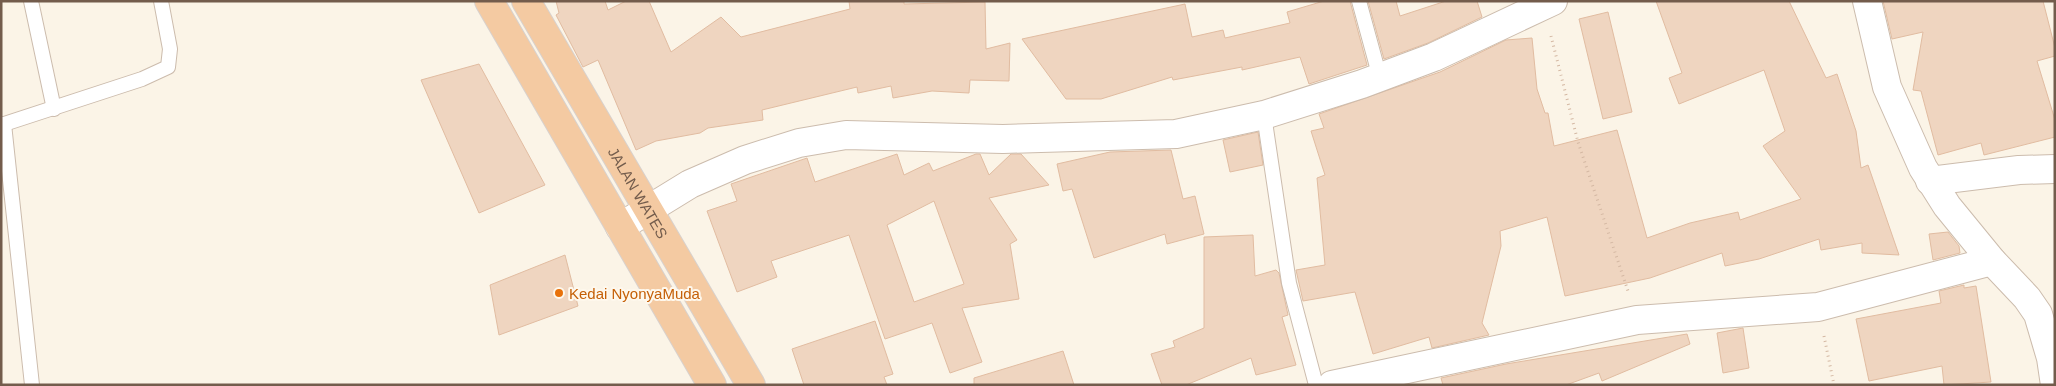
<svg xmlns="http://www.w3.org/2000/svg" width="2056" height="386" font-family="Helvetica,sans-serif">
  <rect width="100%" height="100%" fill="#fbf4e7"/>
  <g fill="#efd5c0" stroke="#e1bca1" fill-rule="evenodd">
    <path d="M556,1h49l3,9 18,-9h23l22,51 50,-35 20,20 109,-28 -1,-8h55v3l81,-2 1,47 24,-6 -1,38 -39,-1 -1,13 -37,-2 -39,7 -2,-12 -33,7 -1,-6 -95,23 1,10 -55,8 -8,5 -44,8 -20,9 -38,-90 -15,7 -27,-52 3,-2z"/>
    <path d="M1324,1h26l17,64 -58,19 -9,-27 -58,13v-3l-69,13 -1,-3 -71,22h-35l-44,-60 163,-35 7,33 31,-7 2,8 65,-15 -3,-11z"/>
    <path d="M1368,1h28l4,15 46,-15h31l5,16 -54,26 -44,16z"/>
    <path d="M1656,1h133l37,77 11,-4 19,57 5,37 7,-3 31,90 -37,-2v-10l-41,7 -2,-11 -60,20 -34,7 -3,-13 -72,25 -85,18 -18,-79 -47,14 1,15 -19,77 7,12 -57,13 -3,-11 -56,17 -18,-62 -52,9 -7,-31 29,-5 -8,-87 8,-3 -14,-44 13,-3 -5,-14 121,-42 66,-32 26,-2 5,51 8,24h3l6,33 63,-16 30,108 43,-15 48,-11 2,8 61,-21 -38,-53 22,-15 -21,-61 -85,34 -10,-26 13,-5z"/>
    <path d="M1883,1h160l12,47v8l-18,5 18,59v17l-71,18 -3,-12 -43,12 -17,-64 -8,-1 10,-58 -31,7z"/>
    <path d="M1608,12l24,100 -29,7 -24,-100z"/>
    <path d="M479,64l66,121 -66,28 -58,-133z"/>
    <path d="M1258,132l5,33 -33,7 -7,-32z"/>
    <path d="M1171,150l12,49 12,-3 9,38 -37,10 -2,-10 -71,24 -22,-69 -9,2 -6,-27 53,-12z"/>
    <path d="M897,154l7,21 25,-12 4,8 43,-17h4l9,21 22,-21h10l28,31 -60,13 28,42 -7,4 9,55 -57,9 20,54 -32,11 -18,-50 -47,16 -36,-104 -78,26 6,16 -40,15 -30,-81 30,-10 -6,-17 76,-26 8,24zM934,201l30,83 -50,18 -27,-77z"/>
    <path d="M1948,232l11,14 1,7 -27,7 -4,-26z"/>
    <path d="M1253,235l2,41 21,-6 3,3 9,42 -6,2 14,48 -40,10 -5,-17 -65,27h-24l-11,-31 24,-7 -2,-6 31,-13v-91z"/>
    <path d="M565,255l13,51 -79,29 -9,-50z"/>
    <path d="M1964,285v3l12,-2 15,96 -47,3 -2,-19 -73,15 -13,-62 85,-16 -2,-12z"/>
    <path d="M875,321l18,53 -9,3 3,8h-83l-12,-36z"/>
    <path d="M1743,328l6,40 -26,5 -6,-40z"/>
    <path d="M1687,334l3,10 -88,37 -3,-8 -33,12h-123l-2,-7 65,-14z"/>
    <path d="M1063,351l11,34h-100v-7z"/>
  </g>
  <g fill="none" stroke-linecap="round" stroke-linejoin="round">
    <g stroke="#ccbcad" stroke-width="16">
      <g id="service">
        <path d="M31,1l23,108"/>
        <path d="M1359,1l21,77"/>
        <path d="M1264,115l25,168 27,102"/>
        <path d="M4,124l28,261"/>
        <path d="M1,125l141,-46 26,-12 2,-18 -9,-48"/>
      </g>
    </g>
    <g stroke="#ccbcad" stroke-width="30">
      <g id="minor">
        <path d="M1867,1l20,86 36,81 24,38 45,55 35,37 11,16 13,44 4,27"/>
        <path d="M1930,181l89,-11 36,-1"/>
        <path d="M620,227l70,-43 55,-24 54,-17 47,-8 157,4 173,-5 88,-19 98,-31 72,-27 119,-56"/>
        <path d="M1332,385l305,-65 181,-13 174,-46"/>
      </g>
    </g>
    <g stroke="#d8d1cd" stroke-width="30">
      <g id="trunk">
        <path d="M489,1l223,384"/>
        <path id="s1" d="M526,1l225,384"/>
      </g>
    </g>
    <g stroke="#d4b8a3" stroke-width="3" stroke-dasharray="1 4" stroke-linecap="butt">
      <path d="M1551,36l27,106 50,149"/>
      <path d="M1824,336l10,49"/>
    </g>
    <use href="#service" stroke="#fff" stroke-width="14"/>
    <use href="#minor" stroke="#fff" stroke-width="28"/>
    <use href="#trunk" stroke="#f4caa2" stroke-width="28"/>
  </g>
  <circle fill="#e8710a" stroke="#fef8ed" stroke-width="2" cx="559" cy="293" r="5"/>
  <g text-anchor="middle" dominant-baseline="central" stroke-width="4" stroke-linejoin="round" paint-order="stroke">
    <g font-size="15" fill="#735c4c" stroke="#fef8ed">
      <text stroke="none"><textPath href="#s1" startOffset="222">JALAN WATES</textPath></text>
    </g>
    <g font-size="15" fill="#c56008" stroke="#fef8ed" text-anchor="start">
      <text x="569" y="293">Kedai NyonyaMuda</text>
    </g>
  </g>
  <rect width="2056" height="386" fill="none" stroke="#735c4c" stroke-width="5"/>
</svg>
